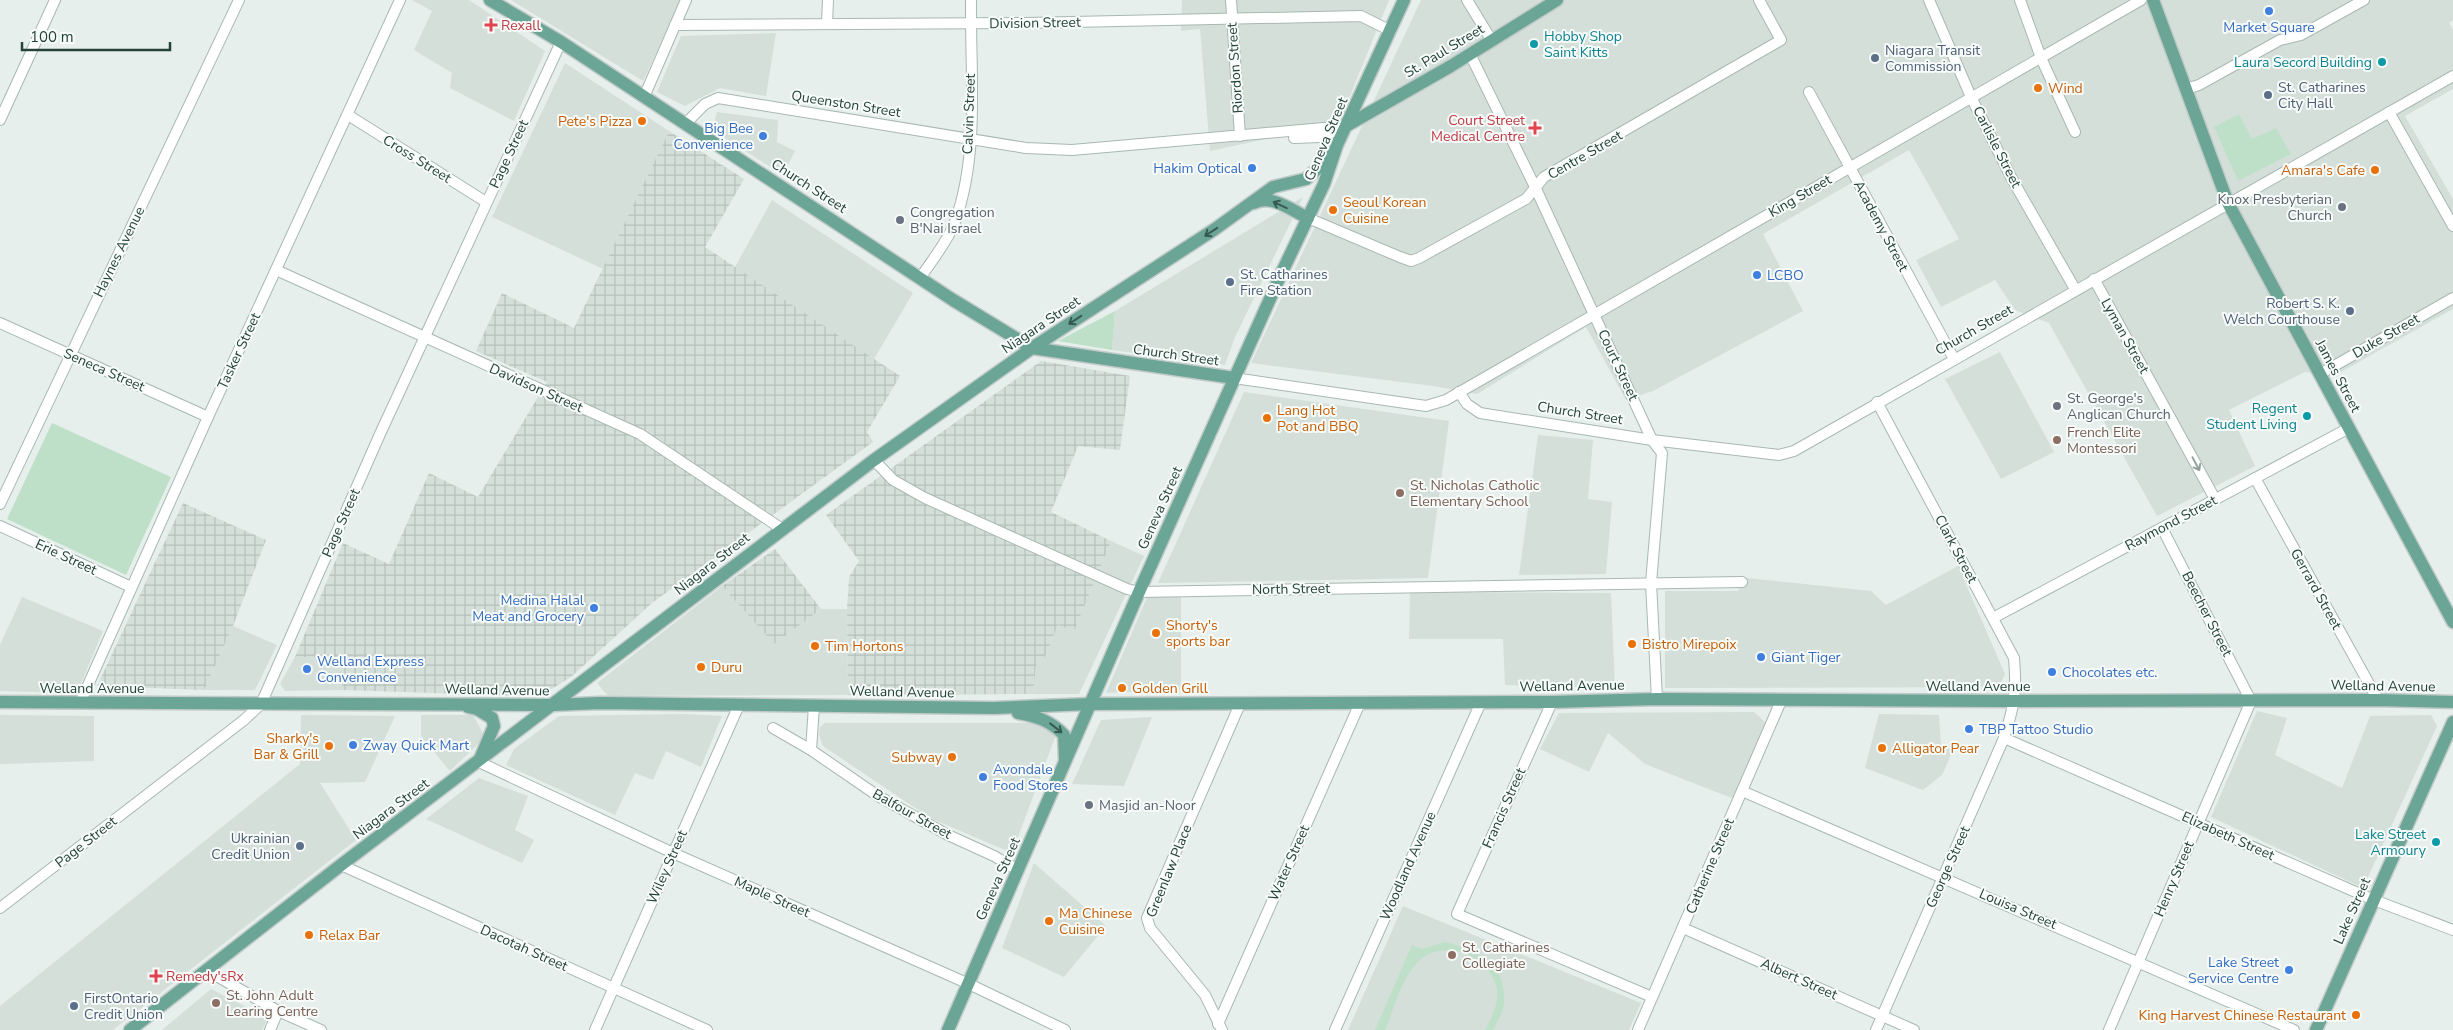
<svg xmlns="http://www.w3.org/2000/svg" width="2453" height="1030" font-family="'Nunito Sans',sans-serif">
  <defs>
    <pattern id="industrial-grid" width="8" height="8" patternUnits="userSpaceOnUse" patternTransform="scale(1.25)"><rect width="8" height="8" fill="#d4dfda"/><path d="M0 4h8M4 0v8" fill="none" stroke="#b6c1bc"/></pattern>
  </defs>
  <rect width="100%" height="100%" fill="#e6efeb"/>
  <g fill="#d4dfda">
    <path d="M412,0h57l76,51 -31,70 -64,-33 2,-15 -38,-23 18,-39z"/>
    <path d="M511,0h170l-38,81z"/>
    <path d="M1182,0h207l-48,118 -56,17 -75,16 -10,-122 -19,2z"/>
    <path d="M1421,0h1032v20l-4,3 4,7v59l-48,27 48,83v110l-119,67 -29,-4 -76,38 26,56 -98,50 -108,-193 -34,-13 -20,-30 -54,27 -25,-47 43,-21 -50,-89 -146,84 40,77 -150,80 -27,9 -40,-73 -109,67 -44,-8 -182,-23z"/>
    <path d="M776,33l-10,63 -46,-8 -35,18 -28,-14 24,-56z"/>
    <path d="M565,63l104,68 -66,138 -111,-52z"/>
    <path d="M717,112l61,8 -1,22 18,9 -12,24 -71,-45z"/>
    <path d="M1303,197l-68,140 -10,28 -113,-15 3,-39z"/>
    <path d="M772,200l141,93 -39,66 -139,-92z"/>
    <path d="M2000,352l54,100 -53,27 -56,-100z"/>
    <path d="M1244,392l205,29 -21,157 -270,5z"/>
    <path d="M1538,435l55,5 -5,59 24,3 -6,72 -87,1z"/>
    <path d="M1111,541l33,15 -65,138h-46l3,-29 8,-6 14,-34 16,5z"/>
    <path d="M1958,566l47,108 -6,13 -334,1v-97h73l9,-13 124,13 15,14z"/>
    <path d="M722,586l52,57 47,-34h26l1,86 -240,1 -11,-13z"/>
    <path d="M1410,592l201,1 4,95 -110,-3 -2,-46h-94z"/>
    <path d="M1148,595l33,2v93l-75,3z"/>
    <path d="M22,597l81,34 -26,62 -77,-2v-46z"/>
    <path d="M233,626l44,19 -22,45h-51z"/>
    <path d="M295,657h48l-1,33 -57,1 -5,-7z"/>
    <path d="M2257,711l30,7 -12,37 67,33 28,-72 61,-1 6,11 -74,162 -152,-71z"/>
    <path d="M1754,712l12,11 -32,76 -89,-35 -37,-31 -19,39 -49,-23 19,-36z"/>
    <path d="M684,714l38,2 -21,51 -35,-16 -13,29 -18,-7 -20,42 -109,-50 8,-16 45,-33z"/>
    <path d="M1879,714l60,1 2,31 13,2 -12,27 -19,15 -58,-22z"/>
    <path d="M0,715l94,1v45l-94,3z"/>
    <path d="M301,715l94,1 -30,66 -45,1 36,57 -243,190h-113v-24l300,-242z"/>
    <path d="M421,715h52l12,22 -35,34 -29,-35z"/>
    <path d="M1152,717l-28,69 -52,-2 29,-64z"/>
    <path d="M825,723h225l6,12 -44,118 -82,-35 -107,-72 -4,-11 1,-8z"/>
    <path d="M479,778l49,18 -13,34 19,10 -12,23 -96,-44z"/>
    <path d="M1034,863l72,63 -42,51 -62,-29z"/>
    <path d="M1403,906l238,97 -12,27h-281z"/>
    <path d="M211,989l57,29 -6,12h-100z"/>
  </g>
  <g fill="url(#industrial-grid)">
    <path d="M669,131l75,48 -39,68 195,129 -33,56 6,10 -221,161 -81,74 -26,16 -16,3 -187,-6 1,-33h-48l48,-114 46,21 40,-91 49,24 69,-115 -71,-31 26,-58 72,35z"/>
    <path d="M1041,361l89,15 -10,74 -42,-4 -27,66 60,29 -37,90 -16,-6 -14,34 -8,6 -3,29 -185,1 -1,-86 2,-32 10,-16 -33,-46z"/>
    <path d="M183,503l83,37 -33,86 -29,64 -107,-4z"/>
    <path d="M775,549l46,60 -47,35 -52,-58z"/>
  </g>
  <g fill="#bfe0c8">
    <path d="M2239,114l13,25 24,-11 15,26 -53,27 -24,-54z"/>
    <path d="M1115,311l-3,39 -54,-9z"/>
    <path d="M52,423l119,54 -45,98 -119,-56z"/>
    <path d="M1445,942c33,8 62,23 59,62 -1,9 -7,18 -11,26h-8c6,-12 14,-26 12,-40 -5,-34 -53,-53 -78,-29 -18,17 -25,48 -34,69h-10l37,-85 10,4z"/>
  </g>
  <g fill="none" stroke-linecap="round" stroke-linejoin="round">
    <g stroke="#a8b8b2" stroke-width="12">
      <g id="minor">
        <path d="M1231,0l9,136"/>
        <path d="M1467,0l25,41"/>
        <path d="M1929,0l42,97 41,82 63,110"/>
        <path d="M2020,0l21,58 34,74"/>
        <path d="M827,24l1,-24"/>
        <path d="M675,25l350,-2 336,-7 30,15"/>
        <path d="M1470,54l66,135 116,251 10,13 -11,130 6,116"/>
        <path d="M2186,89l13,-4 81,-45 21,-5 63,-35"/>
        <path d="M1809,92l145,267"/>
        <path d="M644,97l42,-97"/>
        <path d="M2389,112l64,114"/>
        <path d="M348,115l138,87"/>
        <path d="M0,120l55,-120"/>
        <path d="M686,123l19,-19 13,-6 308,50 46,2 274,-24"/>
        <path d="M1294,138l26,-1 18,-7"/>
        <path d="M1308,218l92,39 11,4 8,-3 107,-59 18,-22 237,-137 -22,-40"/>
        <path d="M276,270l364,164 142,95"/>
        <path d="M921,277c11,-17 27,-36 34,-55 25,-70 15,-149 16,-222"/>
        <path d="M2094,279l121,220"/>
        <path d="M0,323l208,94"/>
        <path d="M2320,374l133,-76"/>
        <path d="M1234,378l192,28 20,-6 695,-400"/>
        <path d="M1459,392l8,12 13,9 172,27 127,15 15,-4 659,-375"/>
        <path d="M874,460l19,20 32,18 202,91 12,3 603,-10"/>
        <path d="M2255,478l123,222"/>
        <path d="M0,504l239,-504"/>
        <path d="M0,526l131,61"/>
        <path d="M1993,618l356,-190"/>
        <path d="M1552,702l-95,212 195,83"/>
        <path d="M80,703l128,-286 192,-417"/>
        <path d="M773,728l38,22 67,46 70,39 46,21 24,14"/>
        <path d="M2004,738l370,162 79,30"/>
        <path d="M811,750l3,-44"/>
        <path d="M479,762l194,91 296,131 96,46"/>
        <path d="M1742,791l552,239"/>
        <path d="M341,865l366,165"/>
        <path d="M0,908l244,-188 17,-16 119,-270 181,-392"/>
        <path d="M1683,928l231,102"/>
        <path d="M206,970l72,41 43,19"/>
        <path d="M1218,1024l142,-321"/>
        <path d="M270,1030l8,-19"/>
        <path d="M595,1030l144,-325"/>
        <path d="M1222,1030l-17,-35 -55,-67 -3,-10 93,-214"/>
        <path d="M1335,1030l146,-328"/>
        <path d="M1638,1030l143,-329"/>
        <path d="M1876,1030l128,-292c10,-31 13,-47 10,-80l-137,-256"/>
        <path d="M2109,1030l142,-329 -89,-173"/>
      </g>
    </g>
    <g stroke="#c2cac8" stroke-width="15">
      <g id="major">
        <path d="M490,0l71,42 392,258 79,48 202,30"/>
        <path d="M2153,0l75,203 225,419"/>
        <path d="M1346,126l105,-60 106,-66"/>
        <path d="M1254,203c18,-9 37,7 54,15"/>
        <path d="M0,702l553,3 47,-2 394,5 96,-4 462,-2 105,-3 343,2 378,-1 75,2"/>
        <path d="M468,707l9,2 15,9 2,8 -14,33"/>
        <path d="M1018,713c18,3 33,8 46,22l1,25"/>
        <path d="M130,1030l211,-165 533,-405 158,-112 183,-119 58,-42 33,-8 27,-25"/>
        <path d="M948,1030l191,-438 143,-320 42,-88 13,-39 67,-145"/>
        <path d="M2316,1030l137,-308"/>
      </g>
    </g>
    <use href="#minor" stroke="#fff" stroke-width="10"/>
    <use href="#major" stroke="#6aa596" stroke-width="12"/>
  </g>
  <defs><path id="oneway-shaft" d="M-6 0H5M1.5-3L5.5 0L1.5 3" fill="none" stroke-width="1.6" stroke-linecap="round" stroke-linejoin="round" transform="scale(1.25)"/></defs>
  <g stroke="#365b51">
    <use href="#oneway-shaft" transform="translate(1280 205) rotate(-155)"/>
    <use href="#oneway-shaft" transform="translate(1211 232) rotate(147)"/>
    <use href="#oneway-shaft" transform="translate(1075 320) rotate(147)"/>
    <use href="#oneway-shaft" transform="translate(1056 728) rotate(38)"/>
  </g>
  <use stroke="#92a09c" href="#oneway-shaft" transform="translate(2196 464) rotate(62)"/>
  <g fill="#3f7fe0" stroke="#f7fbf9" stroke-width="2">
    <circle cx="2269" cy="11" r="5"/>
    <circle cx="763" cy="136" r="5"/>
    <circle cx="1252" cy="168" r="5"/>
    <circle cx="1757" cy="275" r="5"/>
    <circle cx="594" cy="608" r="5"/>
    <circle cx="1761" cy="657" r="5"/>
    <circle cx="307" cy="669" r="5"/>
    <circle cx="2052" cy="672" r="5"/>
    <circle cx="1969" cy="729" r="5"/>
    <circle cx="353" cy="745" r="5"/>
    <circle cx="983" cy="777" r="5"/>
    <circle cx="2289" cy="970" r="5"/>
  </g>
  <g fill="#e0444e" stroke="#f7fbf9" stroke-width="2">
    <path d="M488.5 17.5h5v5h5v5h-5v5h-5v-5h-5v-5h5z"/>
    <path d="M1532.5 120.5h5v5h5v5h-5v5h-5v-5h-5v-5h5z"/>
    <path d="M153.5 968.5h5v5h5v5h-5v5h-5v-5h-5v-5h5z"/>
  </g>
  <g fill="#0f9aa8" stroke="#f7fbf9" stroke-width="2">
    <circle cx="1534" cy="44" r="5"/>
    <circle cx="2382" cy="62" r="5"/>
    <circle cx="2307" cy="416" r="5"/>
    <circle cx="2436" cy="842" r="5"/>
  </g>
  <g fill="#5c6f8a" stroke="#f7fbf9" stroke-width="2">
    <circle cx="1875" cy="58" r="5"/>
    <circle cx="2268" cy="95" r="5"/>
    <circle cx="1230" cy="282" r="5"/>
    <circle cx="2350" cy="311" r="5"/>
    <circle cx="300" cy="846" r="5"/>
    <circle cx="74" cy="1006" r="5"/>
  </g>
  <g fill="#e8710a" stroke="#f7fbf9" stroke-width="2">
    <circle cx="2038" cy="88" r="5"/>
    <circle cx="642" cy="121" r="5"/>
    <circle cx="2375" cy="170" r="5"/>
    <circle cx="1333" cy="210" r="5"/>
    <circle cx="1267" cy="418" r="5"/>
    <circle cx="1156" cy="633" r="5"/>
    <circle cx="1632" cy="644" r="5"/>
    <circle cx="815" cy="646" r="5"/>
    <circle cx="701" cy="667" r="5"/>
    <circle cx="1122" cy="688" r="5"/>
    <circle cx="329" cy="746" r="5"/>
    <circle cx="1882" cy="748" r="5"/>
    <circle cx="952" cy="757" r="5"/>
    <circle cx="1049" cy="921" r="5"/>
    <circle cx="309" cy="935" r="5"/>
    <circle cx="2356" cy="1015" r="5"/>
  </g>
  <g fill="#6b7280" stroke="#f7fbf9" stroke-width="2">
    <circle cx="2342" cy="207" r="5"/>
    <circle cx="900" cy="220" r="5"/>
    <circle cx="2057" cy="406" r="5"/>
    <circle cx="1089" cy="805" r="5"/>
  </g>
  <g fill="#8d6e63" stroke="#f7fbf9" stroke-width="2">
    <circle cx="2057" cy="440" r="5"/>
    <circle cx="1400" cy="493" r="5"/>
    <circle cx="1452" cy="955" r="5"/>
    <circle cx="216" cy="1003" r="5"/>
  </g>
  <g text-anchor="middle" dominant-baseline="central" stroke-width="4" stroke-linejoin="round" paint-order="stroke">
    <g font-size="14" fill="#24423a" stroke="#f7fbf9">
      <text transform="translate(1035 23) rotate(-1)">Division Street</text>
      <text transform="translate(1444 51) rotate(-31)">St. Paul Street</text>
      <text transform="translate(1235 68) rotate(-94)">Riordon Street</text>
      <text transform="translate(846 104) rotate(9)">Queenston Street</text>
      <text transform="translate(969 114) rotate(-88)">Calvin Street</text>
      <text transform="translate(1326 139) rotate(-67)">Geneva Street</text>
      <text transform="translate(1997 147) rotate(63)">Carlisle Street</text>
      <text transform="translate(509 154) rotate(-65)">Page Street</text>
      <text transform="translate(1585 155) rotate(-30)">Centre Street</text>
      <text transform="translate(417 159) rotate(32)">Cross Street</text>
      <text transform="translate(809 186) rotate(33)">Church Street</text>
      <text transform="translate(1800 196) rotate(-30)">King Street</text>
      <text transform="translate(1881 226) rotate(62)">Academy Street</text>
      <text transform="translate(119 252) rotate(-64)">Haynes Avenue</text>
      <text transform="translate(1041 325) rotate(-34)">Niagara Street</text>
      <text transform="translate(1974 330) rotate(-30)">Church Street</text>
      <text transform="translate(2125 336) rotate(61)">Lyman Street</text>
      <text transform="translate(2386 336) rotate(-30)">Duke Street</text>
      <text transform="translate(239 351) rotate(-65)">Tasker Street</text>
      <text transform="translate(1176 355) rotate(8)">Church Street</text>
      <text transform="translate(1618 365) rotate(65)">Court Street</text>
      <text transform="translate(104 370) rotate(24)">Seneca Street</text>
      <text transform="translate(2338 376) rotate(62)">James Street</text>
      <text transform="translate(536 388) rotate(24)">Davidson Street</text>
      <text transform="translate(1580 413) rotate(9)">Church Street</text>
      <text transform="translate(1160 508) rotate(-66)">Geneva Street</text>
      <text transform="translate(341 523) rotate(-66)">Page Street</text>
      <text transform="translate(2171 523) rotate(-28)">Raymond Street</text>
      <text transform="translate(1956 549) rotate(62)">Clark Street</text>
      <text transform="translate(66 557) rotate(25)">Erie Street</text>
      <text transform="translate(712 564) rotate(-38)">Niagara Street</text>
      <text transform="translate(1291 589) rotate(-1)">North Street</text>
      <text transform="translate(2316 589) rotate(61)">Gerrard Street</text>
      <text transform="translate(2207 614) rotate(63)">Beecher Street</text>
      <text transform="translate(1572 686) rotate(-1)">Welland Avenue</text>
      <text x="1978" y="686">Welland Avenue</text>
      <text transform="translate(2383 686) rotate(1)">Welland Avenue</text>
      <text x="92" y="688">Welland Avenue</text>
      <text transform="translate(497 690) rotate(1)">Welland Avenue</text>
      <text transform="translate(902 692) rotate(1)">Welland Avenue</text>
      <text transform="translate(1504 808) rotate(-66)">Francis Street</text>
      <text transform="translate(391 809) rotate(-37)">Niagara Street</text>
      <text transform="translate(912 814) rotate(29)">Balfour Street</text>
      <text transform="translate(2228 836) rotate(24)">Elizabeth Street</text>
      <text transform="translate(86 842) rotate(-38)">Page Street</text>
      <text transform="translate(1289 863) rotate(-66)">Water Street</text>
      <text transform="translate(1408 866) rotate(-66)">Woodland Avenue</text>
      <text transform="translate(1710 866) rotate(-67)">Catherine Street</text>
      <text transform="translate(667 867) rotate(-66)">Wiley Street</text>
      <text transform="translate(1948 867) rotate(-66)">George Street</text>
      <text transform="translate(1169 871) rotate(-68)">Greenlaw Place</text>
      <text transform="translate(998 879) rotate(-66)">Geneva Street</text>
      <text transform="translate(2174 879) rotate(-67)">Henry Street</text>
      <text transform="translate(772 897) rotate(24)">Maple Street</text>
      <text transform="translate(2018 909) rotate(23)">Louisa Street</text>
      <text transform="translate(2352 911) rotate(-66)">Lake Street</text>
      <text transform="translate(524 948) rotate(24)">Dacotah Street</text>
      <text transform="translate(1799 979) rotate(24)">Albert Street</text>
    </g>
    <g font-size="14" fill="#be3a42" stroke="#f7fbf9" text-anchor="start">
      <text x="501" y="25">Rexall</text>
      <text x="1525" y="120" text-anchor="end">Court Street<tspan x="1525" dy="16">Medical Centre</tspan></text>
      <text x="166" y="976">Remedy'sRx</text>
    </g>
    <g font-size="14" fill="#366cbe" stroke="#f7fbf9" text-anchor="start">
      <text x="2269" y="27" text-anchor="middle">Market Square</text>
      <text x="753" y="128" text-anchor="end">Big Bee<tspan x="753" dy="16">Convenience</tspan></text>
      <text x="1242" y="168" text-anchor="end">Hakim Optical</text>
      <text x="1767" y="275">LCBO</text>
      <text x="584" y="600" text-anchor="end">Medina Halal<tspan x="584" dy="16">Meat and Grocery</tspan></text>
      <text x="1771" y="657">Giant Tiger</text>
      <text x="317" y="661">Welland Express<tspan x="317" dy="16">Convenience</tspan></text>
      <text x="2062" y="672">Chocolates etc.</text>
      <text x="1979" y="729">TBP Tattoo Studio</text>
      <text x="363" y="745">Zway Quick Mart</text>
      <text x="993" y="769">Avondale<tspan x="993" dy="16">Food Stores</tspan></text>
      <text x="2279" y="962" text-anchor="end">Lake Street<tspan x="2279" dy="16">Service Centre</tspan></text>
    </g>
    <g font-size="14" fill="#0d838f" stroke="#f7fbf9" text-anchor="end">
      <text x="1544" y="36" text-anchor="start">Hobby Shop<tspan x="1544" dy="16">Saint Kitts</tspan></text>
      <text x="2372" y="62">Laura Secord Building</text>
      <text x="2297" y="408">Regent<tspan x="2297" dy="16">Student Living</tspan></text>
      <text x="2426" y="834">Lake Street<tspan x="2426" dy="16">Armoury</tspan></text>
    </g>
    <g font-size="14" fill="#4e5e75" stroke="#f7fbf9" text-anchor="start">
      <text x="1885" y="50">Niagara Transit<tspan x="1885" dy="16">Commission</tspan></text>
      <text x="2278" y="87">St. Catharines<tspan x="2278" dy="16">City Hall</tspan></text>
      <text x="1240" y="274">St. Catharines<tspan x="1240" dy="16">Fire Station</tspan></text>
      <text x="2340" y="303" text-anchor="end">Robert S. K.<tspan x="2340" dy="16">Welch Courthouse</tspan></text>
      <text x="290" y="838" text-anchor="end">Ukrainian<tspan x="290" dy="16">Credit Union</tspan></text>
      <text x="84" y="998">FirstOntario<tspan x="84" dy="16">Credit Union</tspan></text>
    </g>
    <g font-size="14" fill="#c56008" stroke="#f7fbf9" text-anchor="start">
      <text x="2048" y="88">Wind</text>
      <text x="632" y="121" text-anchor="end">Pete's Pizza</text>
      <text x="2365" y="170" text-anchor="end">Amara's Cafe</text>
      <text x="1343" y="202">Seoul Korean<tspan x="1343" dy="16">Cuisine</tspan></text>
      <text x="1277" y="410">Lang Hot<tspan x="1277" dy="16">Pot and BBQ</tspan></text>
      <text x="1166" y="625">Shorty's<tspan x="1166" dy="16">sports bar</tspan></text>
      <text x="1642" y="644">Bistro Mirepoix</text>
      <text x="825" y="646">Tim Hortons</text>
      <text x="711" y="667">Duru</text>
      <text x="1132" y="688">Golden Grill</text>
      <text x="319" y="738" text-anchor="end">Sharky's<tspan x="319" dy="16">Bar &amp; Grill</tspan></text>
      <text x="1892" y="748">Alligator Pear</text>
      <text x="942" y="757" text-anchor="end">Subway</text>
      <text x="1059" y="913">Ma Chinese<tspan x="1059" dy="16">Cuisine</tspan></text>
      <text x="319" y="935">Relax Bar</text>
      <text x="2346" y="1015" text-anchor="end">King Harvest Chinese Restaurant</text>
    </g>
    <g font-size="14" fill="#5b616d" stroke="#f7fbf9" text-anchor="start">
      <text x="2332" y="199" text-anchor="end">Knox Presbyterian<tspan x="2332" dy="16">Church</tspan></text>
      <text x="910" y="212">Congregation<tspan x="910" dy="16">B'Nai Israel</tspan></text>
      <text x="2067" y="398">St. George's<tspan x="2067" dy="16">Anglican Church</tspan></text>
      <text x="1099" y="805">Masjid an-Noor</text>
    </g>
    <g font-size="14" fill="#785e54" stroke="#f7fbf9" text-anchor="start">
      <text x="2067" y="432">French Elite<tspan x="2067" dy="16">Montessori</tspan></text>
      <text x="1410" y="485">St. Nicholas Catholic<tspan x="1410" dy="16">Elementary School</tspan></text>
      <text x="1462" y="947">St. Catharines<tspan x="1462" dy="16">Collegiate</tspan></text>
      <text x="226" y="995">St. John Adult<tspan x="226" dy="16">Learing Centre</tspan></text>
    </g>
  </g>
  <path d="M22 42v8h148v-8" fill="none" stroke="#24423a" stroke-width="2.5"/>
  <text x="30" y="42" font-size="15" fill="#24423a" stroke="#f7fbf9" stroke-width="4" paint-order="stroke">100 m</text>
</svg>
